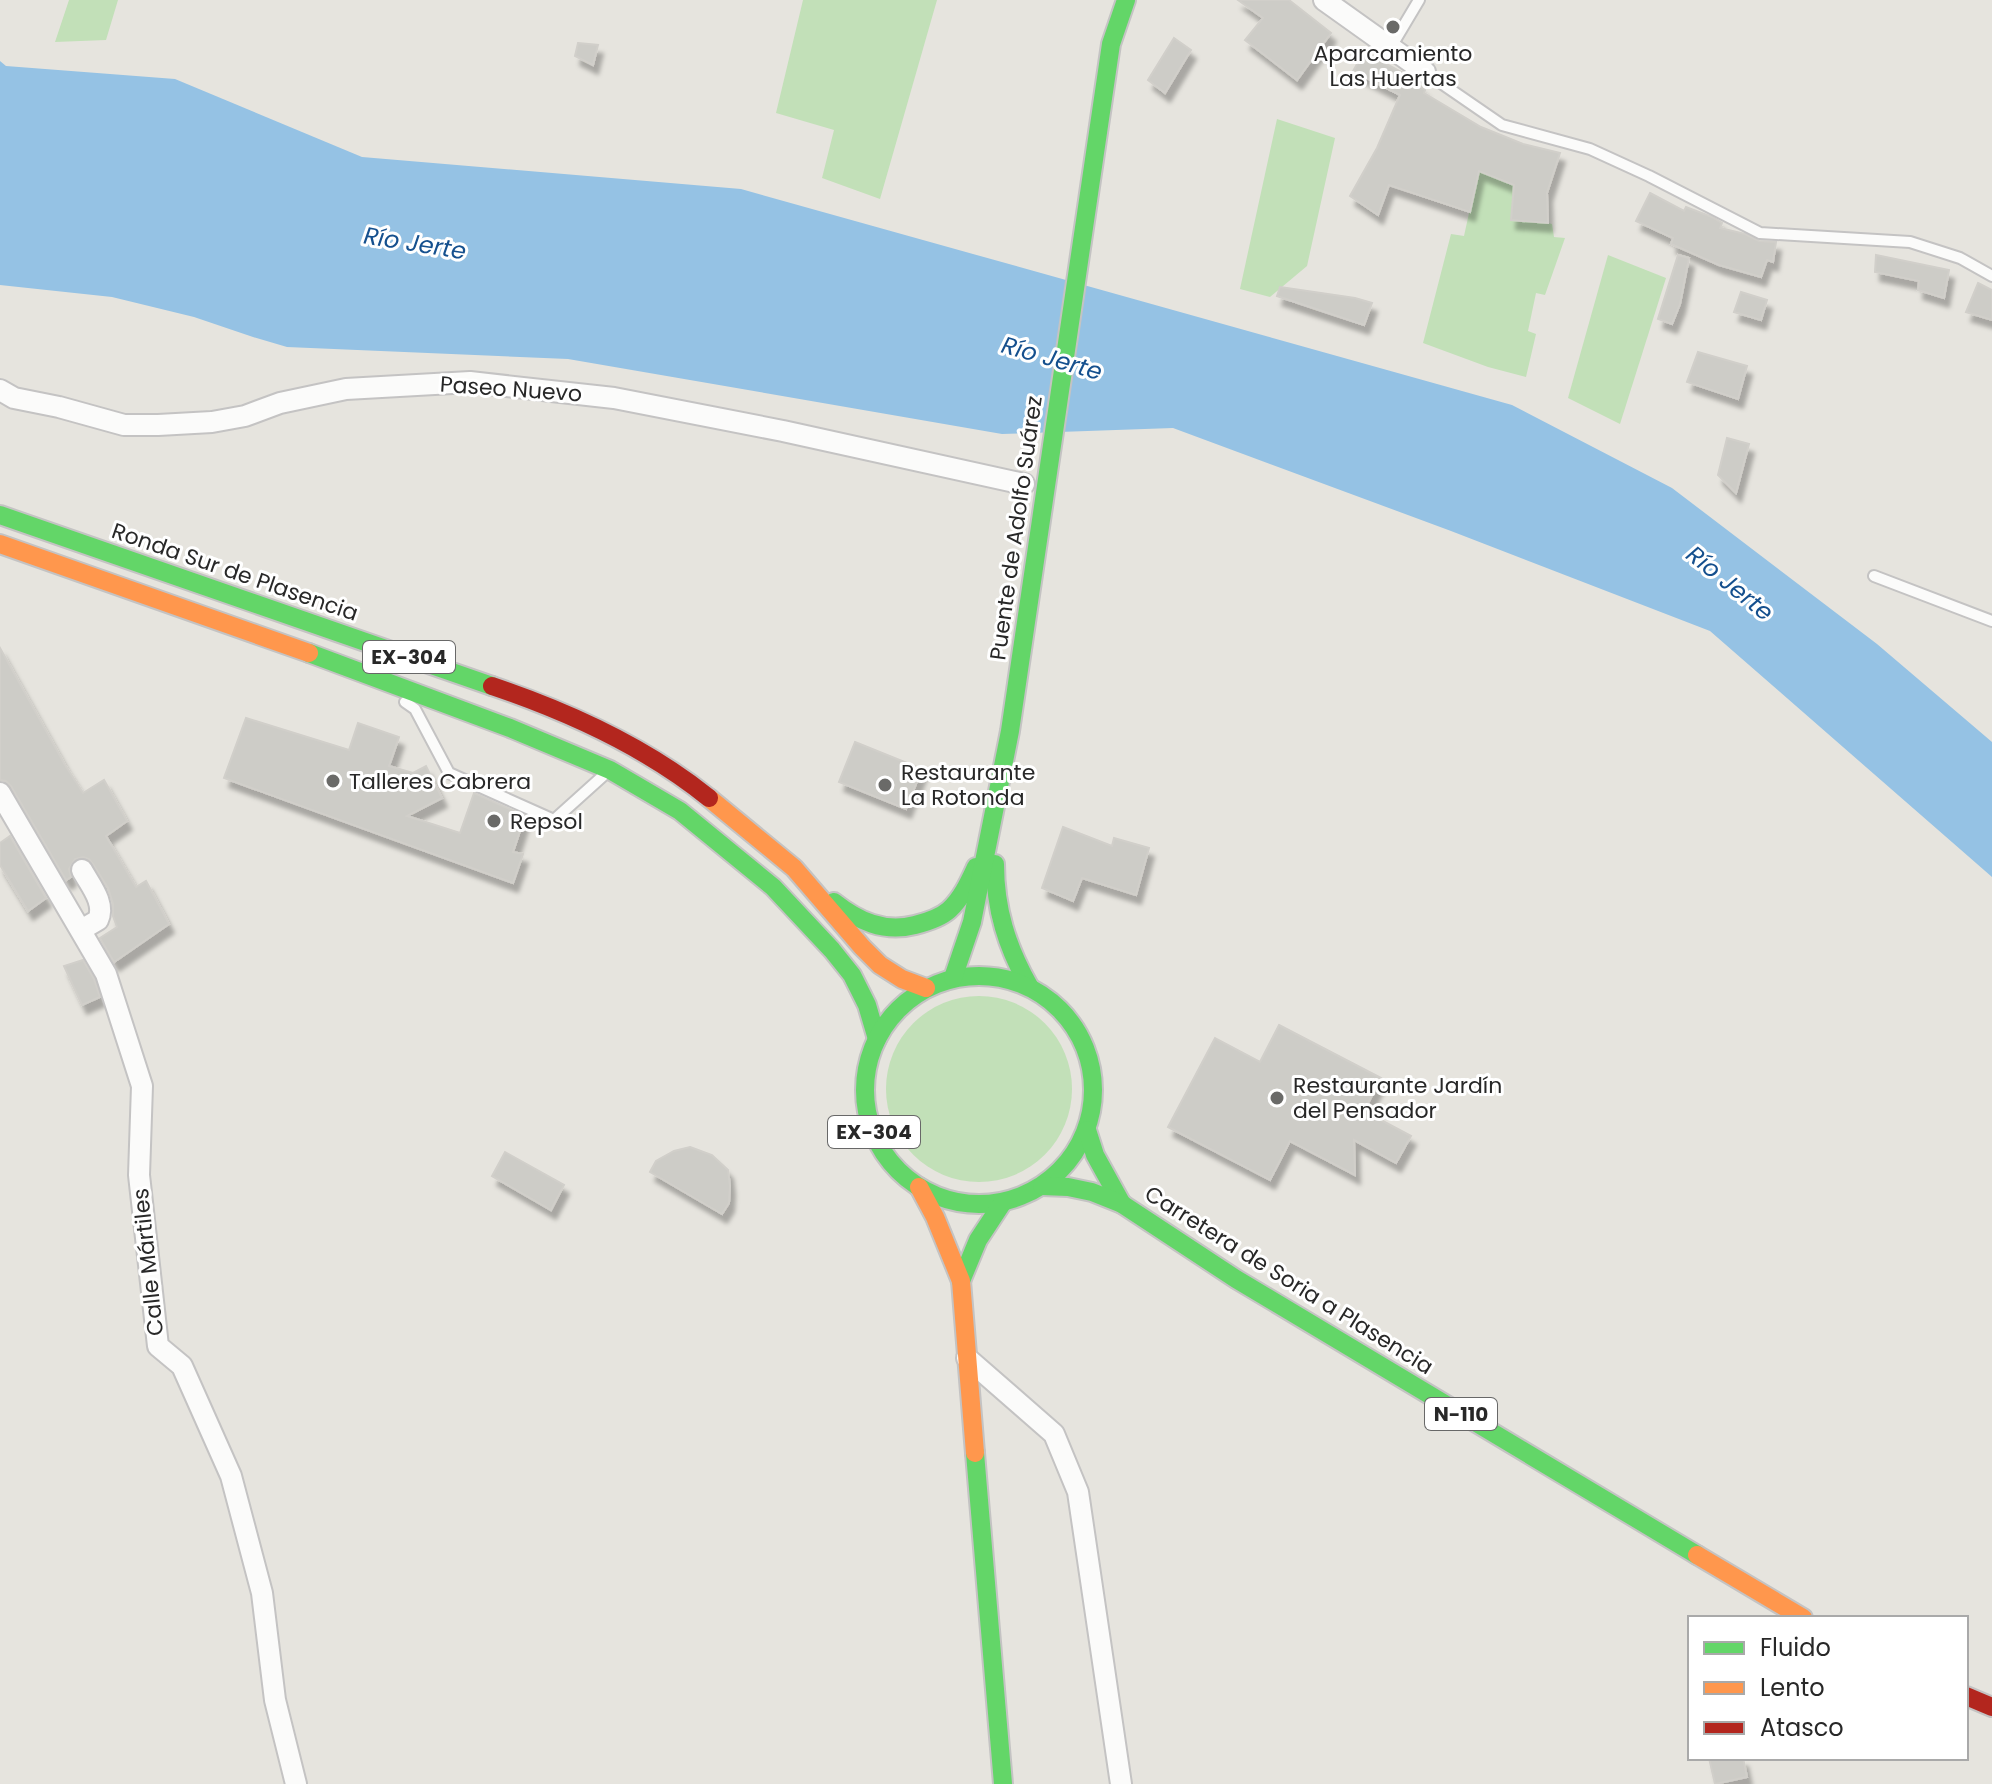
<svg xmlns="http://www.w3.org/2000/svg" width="1992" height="1784" font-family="Poppins,sans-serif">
  <defs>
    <filter id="shadow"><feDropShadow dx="5" dy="9" stdDeviation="2" flood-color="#0004"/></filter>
  </defs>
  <rect width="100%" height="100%" fill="#e6e4de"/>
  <g fill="#c2e0b8">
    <path d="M69,0h49l-12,40 -51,2z"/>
    <path d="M803,0h134l-57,199 -58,-21 12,-48 -58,-17z"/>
    <path d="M1277,119l58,19 -28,128 -37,31 -30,-8z"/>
    <path d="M1468,167l46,18 -2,35 36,3 4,1 2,13 11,1 -20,57 -9,-2 -8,38 8,3 -10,43 -38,-10 -65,-24 28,-109 13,2 9,-41z"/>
    <path d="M1608,255l58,23 -46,146 -52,-26z"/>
    <circle cx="979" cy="1089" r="93"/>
  </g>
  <path fill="#95c2e4" d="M0,61l6,5 169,13 187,78 379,32 771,216 160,83 205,156 115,98v135l-282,-246 -259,-100 -278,-103 -171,6 -434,-75 -281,-12 -34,-10 -59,-20 -82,-20 -112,-12z"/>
  <g fill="#cdccc7" stroke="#d1cfca" stroke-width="2" filter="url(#shadow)">
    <path d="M1238,0h51l42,33 -34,47 -52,-40 18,-22z"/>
    <path d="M1174,38l17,12 -26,43 -17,-13z"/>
    <path d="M578,43l20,2 -5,20 -18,-9z"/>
    <path d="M1364,52l43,23 18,15 -1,3 57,34 42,17 37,9 -13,40 1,30 -37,-3 3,-35 -35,-14 -9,41 -81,-27 -11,30 -28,-19 27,-48 23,-53 -47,-24z"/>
    <path d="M1650,193l34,18 2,-4 26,10 10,6 -2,5 25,6 14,7 17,1 -3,20 -6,-2 -6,17 -42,-12 -48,-21 2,-6 -37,-17z"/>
    <path d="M1678,255l11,3 -9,46 -8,20 -14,-5z"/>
    <path d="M1876,255l73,15 -5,28 -26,-8 1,-9 -44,-9z"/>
    <path d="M1978,283l14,7v30l-26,-8z"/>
    <path d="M1280,287l75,11 17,5 -8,22 -87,-29z"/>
    <path d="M1741,292l26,8 -6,20 -27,-8z"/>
    <path d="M1698,352l49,14 -9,33 -51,-17z"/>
    <path d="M1727,438l22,6 -13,49 -18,-18z"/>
    <path d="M0,648l65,117 18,28 21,-13 23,41 -21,15 30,51 10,-6 23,43 -55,38 -14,-24 17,-11 -4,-11v-12l-5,-16 -15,-24 -4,-5 -6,-2 -8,2 -6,10 2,8 -5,3 -55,-94 -5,-5 -6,-1z"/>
    <path d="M246,718l103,32 9,-27 41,14 -10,29 24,7 13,-7 16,32 -35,18 53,17 14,-40 51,23 -12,36 10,2 -10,29 -289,-105z"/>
    <path d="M855,742l67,27 -16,40 -67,-27z"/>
    <path d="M1063,827l49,19 2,-8 35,10 -13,47 -54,-17 -9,23 -31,-13z"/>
    <path d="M10,836l36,62 -18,13 -28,-46v-22z"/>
    <path d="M83,960l11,19 6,18 -18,8 -18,-39z"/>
    <path d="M1279,1025l102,53 -17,33 47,25 -15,27 -42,-23 1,35 -65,-34 -20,39 -102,-53 47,-89 45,24z"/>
    <path d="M690,1147l22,8 16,15 2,16 -1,17 -7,11 -72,-42 6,-11 18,-10z"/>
    <path d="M505,1152l59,33 -13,25 -59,-34z"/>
    <path d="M1709,1758h34l4,19 -32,7z"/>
  </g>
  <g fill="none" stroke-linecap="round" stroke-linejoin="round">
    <g stroke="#c4c3c3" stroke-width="14">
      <g id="lane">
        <path d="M1391,47l28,-47"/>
        <path d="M1425,72l77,53 88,24 59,27 111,57 150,9 50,16 32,18"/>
        <path d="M1874,576l118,45"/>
        <path d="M405,702l10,7 34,64 105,47 50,-45"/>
      </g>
    </g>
    <g stroke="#c4c3c3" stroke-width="24">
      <g id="street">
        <path d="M1324,0l101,72"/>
        <path d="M0,390l14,8 45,9 65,18h34l54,-3 33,-6 35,-13 66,-14 124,-7 144,16 169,33 241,53"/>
        <path d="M0,793l106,181 36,112 -3,89 19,171 24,20 49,110 31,117 13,107 21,84"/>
        <path d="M81,930l17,-10c8,-17 -8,-35 -16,-50"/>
        <path d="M967,1358l87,76 24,58 43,292"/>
      </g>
    </g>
    <g stroke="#c4c3c3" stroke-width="22">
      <g id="fast">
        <path d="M0,515l492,171"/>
        <path d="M309,653l201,75 100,42 70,41 93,76 59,63 20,25 15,30 10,34"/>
        <path d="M995,864c0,45 12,83 34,122"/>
        <path d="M834,902c24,19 50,31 81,23 12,-3 25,-7 34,-15 13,-12 20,-28 27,-43"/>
        <circle cx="979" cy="1090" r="114"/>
        <path d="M953,978l19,-56 38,-191 101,-687 15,-44"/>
        <path d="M1087,1130l8,25 27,49"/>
        <path d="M1042,1186l26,1 24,5 30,12 114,75 461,276"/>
        <path d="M961,1281l17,-41 25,-38"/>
        <path d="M975,1453l28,331"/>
      </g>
    </g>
    <g stroke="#c4c3c3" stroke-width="22">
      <g id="slow">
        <path d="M0,544l309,109"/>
        <path d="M709,798l85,70 68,79 18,18 22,14 24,9"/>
        <path d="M919,1187l16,30 26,64 14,172"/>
        <path d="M1697,1555l106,63"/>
      </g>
    </g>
    <g stroke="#c4c3c3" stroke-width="22">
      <g id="jam">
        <path d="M492,686c77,26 154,61 217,112"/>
        <path d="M1966,1696l26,11"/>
      </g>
    </g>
    <use href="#lane" stroke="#fbfbfa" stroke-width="10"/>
    <use href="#street" stroke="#fbfbfa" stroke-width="20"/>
    <use href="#fast" stroke="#63d668" stroke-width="18"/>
    <use href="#slow" stroke="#ff974d" stroke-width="18"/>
    <use href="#jam" stroke="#b3261e" stroke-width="18"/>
  </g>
  <g fill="#6a6a68" stroke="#fff" stroke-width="3">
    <circle cx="1393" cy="27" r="8"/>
    <circle cx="333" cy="781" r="8"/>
    <circle cx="885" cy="785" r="8"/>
    <circle cx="494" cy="821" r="8"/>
    <circle cx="1277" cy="1098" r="8"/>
  </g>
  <g text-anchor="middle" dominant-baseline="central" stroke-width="6" stroke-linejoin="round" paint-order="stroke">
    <g fill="#fff" stroke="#686868" stroke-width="2">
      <rect x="363" y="641" width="92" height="32" rx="6"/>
      <rect x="828" y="1116" width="92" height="32" rx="6"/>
      <rect x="1425" y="1398" width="72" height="32" rx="6"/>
    </g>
    <g font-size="20" font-weight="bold" fill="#282828">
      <text x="409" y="657">EX-304</text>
      <text x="874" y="1132">EX-304</text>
      <text x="1461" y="1414">N-110</text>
    </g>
    <g font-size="22" fill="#282828" stroke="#fff" text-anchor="start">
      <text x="1393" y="53" text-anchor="middle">Aparcamiento<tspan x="1393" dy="25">Las Huertas</tspan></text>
      <text x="901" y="772">Restaurante<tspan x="901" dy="25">La Rotonda</tspan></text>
      <text x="349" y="781">Talleres Cabrera</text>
      <text x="510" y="821">Repsol</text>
      <text x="1293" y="1085">Restaurante Jardín<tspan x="1293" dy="25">del Pensador</tspan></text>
    </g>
    <g font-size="22" fill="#282828" stroke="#fff">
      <text transform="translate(511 389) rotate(4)">Paseo Nuevo</text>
      <text transform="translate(1016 528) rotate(-82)">Puente de Adolfo Suárez</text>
      <text transform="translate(235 572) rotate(19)">Ronda Sur de Plasencia</text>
      <text transform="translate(148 1262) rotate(-96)">Calle Mártiles</text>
      <text transform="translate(1289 1280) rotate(32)">Carretera de Soria a Plasencia</text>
    </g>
    <g font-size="24" font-style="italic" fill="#15508e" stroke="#fff">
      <text transform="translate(415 243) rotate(9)">Río Jerte</text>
      <text transform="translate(1052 358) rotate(16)">Río Jerte</text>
      <text transform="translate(1730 583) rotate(39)">Río Jerte</text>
    </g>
  </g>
  <rect x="1688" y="1616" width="280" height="144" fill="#ffffff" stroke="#a9a9a9" stroke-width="2"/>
  <rect x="1704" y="1642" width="40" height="12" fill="#63d668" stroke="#a9a9a9" stroke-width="2"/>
  <text x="1760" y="1656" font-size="24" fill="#282828">Fluido</text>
  <rect x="1704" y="1682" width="40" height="12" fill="#ff974d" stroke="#a9a9a9" stroke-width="2"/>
  <text x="1760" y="1696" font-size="24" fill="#282828">Lento</text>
  <rect x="1704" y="1722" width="40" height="12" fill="#b3261e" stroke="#a9a9a9" stroke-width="2"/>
  <text x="1760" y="1736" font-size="24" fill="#282828">Atasco</text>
</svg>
